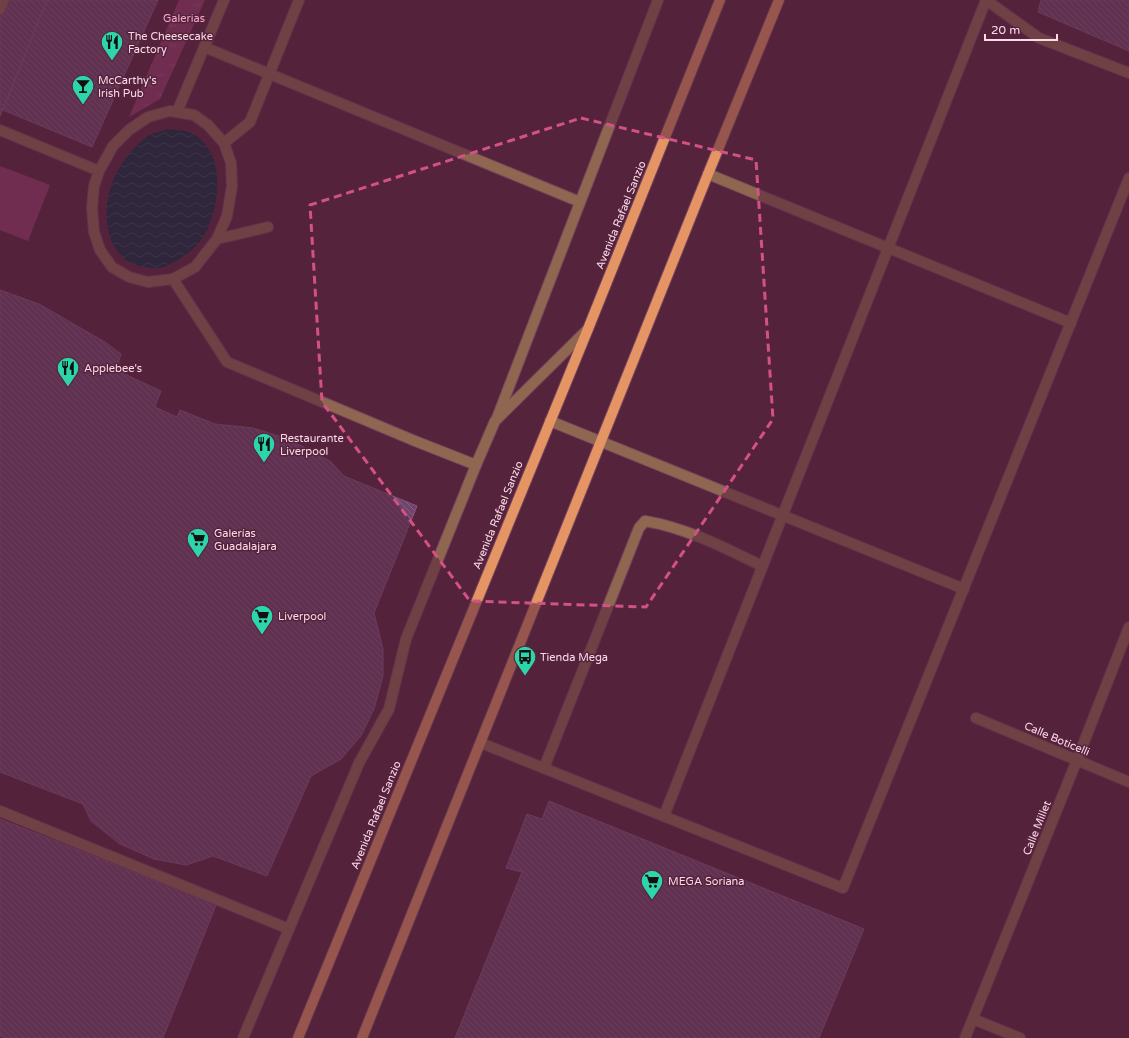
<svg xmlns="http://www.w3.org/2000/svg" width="1129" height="1038" font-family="'Varela Round',sans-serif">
  <defs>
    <pattern id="park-tufts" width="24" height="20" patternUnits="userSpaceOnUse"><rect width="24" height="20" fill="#923a67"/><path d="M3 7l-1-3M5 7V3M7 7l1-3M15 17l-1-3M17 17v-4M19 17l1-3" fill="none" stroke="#a2567d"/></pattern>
    <pattern id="water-waves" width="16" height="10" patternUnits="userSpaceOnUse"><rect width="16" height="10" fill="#002a3b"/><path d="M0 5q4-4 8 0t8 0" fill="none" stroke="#264857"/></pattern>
    <pattern id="building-back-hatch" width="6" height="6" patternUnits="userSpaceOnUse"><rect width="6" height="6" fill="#70446b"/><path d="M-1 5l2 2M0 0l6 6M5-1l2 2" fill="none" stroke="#855e80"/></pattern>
  </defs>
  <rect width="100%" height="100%" fill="#56233d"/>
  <path fill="#923a67" d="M0,166l50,19 -22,56 -28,-11z"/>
  <path fill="url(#park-tufts)" d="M179,0h26l-45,99 -31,18z"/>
  <path fill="url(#water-waves)" d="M168,129c7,1 15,1 21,3 38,17 32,72 16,102 -7,12 -18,21 -29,27 -5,2 -11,7 -16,7 -4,1 -9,0 -13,-1 -11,-1 -21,-5 -28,-14 -7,-8 -9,-15 -11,-25 -7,-35 12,-72 40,-92 6,-4 14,-5 20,-7z"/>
  <g fill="url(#building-back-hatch)" stroke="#865780">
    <path d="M0,0h47l-47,116z"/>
    <path d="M47,0h111l-66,147 -89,-37z"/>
    <path d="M1041,0h88v51l-91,-39z"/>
    <path d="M0,290l39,14 66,38 16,12 -5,16 45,21 -6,16 22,10 3,-7 35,14 38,4 35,11 42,22 14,15 73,30 -43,107 9,36v27l-9,33 -13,27 -20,23 -30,17 -44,100 -54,-20 -27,9 -32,-6 -34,-15 -29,-23 -8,-17 -83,-32z"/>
    <path d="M549,801l315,128 -45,109h-364l67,-166 -16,-4 21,-54 15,5z"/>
    <path d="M0,819l216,86 -53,133h-158l-5,-2z"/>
  </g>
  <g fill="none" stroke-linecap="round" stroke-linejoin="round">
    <g stroke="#74445c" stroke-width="12">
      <g id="minor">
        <path d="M986,0l53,38 90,35"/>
        <path d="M0,9l4,-9"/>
        <path d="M204,47l376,155"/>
        <path d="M170,111l24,4 14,10 16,18 7,20 1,23 -5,30 -10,23 -22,28 -22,12 -25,3 -19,-5 -17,-10 -12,-17 -6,-18 -2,-24 2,-22 5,-15 14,-25 16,-16 19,-13z"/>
        <path d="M177,112l47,-112"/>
        <path d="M0,130l99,41"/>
        <path d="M224,143l26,-21 49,-122"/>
        <path d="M708,174l363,149"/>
        <path d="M217,239l51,-12"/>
        <path d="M173,279l54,83 188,79 61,24"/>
        <path d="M497,418l161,-418"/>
        <path d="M550,421l414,168"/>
        <path d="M976,718l153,64"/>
        <path d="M481,743l362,145 286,-710"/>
        <path d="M544,768l95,-240 6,-7c42,7 80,27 117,45"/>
        <path d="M0,811l289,118"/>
        <path d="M664,816l322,-816"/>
        <path d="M973,1019l47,19"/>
        <path d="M243,1038l116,-275 30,-54 17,-70 70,-174 19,-44 93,-92"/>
        <path d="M965,1038l112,-278 52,-133"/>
      </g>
    </g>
    <g stroke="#74445c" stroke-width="12">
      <g id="major">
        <path d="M298,1038l290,-709 132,-329"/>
        <path d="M362,1038l346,-864 71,-174"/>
      </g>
    </g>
    <use href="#minor" stroke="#8f6750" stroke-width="10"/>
    <use href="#major" stroke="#e59463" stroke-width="10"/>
  </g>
  <path d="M0 0H1129V1038H0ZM581,118l175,42 17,259 -127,188 -176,-6 -148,-199 -12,-197z" fill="#56233d" fill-opacity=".55" fill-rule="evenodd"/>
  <path fill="none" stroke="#d35285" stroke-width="3" stroke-dasharray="8 5" stroke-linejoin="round" d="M581,118l175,42 17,259 -127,188 -176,-6 -148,-199 -12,-197z"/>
  <defs>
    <g id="restaurant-pin" transform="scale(1.15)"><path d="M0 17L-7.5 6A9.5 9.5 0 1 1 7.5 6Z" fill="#2dd5ab" stroke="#56233d"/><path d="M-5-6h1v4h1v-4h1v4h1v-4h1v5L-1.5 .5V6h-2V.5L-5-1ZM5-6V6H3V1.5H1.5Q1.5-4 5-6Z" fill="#111"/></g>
    <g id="bar-pin" transform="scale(1.15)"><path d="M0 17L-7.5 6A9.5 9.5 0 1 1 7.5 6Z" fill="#2dd5ab" stroke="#56233d"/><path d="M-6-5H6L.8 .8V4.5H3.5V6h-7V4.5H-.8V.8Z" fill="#111"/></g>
    <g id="supermarket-pin" transform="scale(1.15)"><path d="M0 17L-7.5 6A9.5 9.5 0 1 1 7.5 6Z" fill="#2dd5ab" stroke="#56233d"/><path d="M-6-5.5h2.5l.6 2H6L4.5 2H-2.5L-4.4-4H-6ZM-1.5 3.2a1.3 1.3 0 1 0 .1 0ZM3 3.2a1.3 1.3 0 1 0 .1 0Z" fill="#111"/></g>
    <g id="bus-pin" transform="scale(1.15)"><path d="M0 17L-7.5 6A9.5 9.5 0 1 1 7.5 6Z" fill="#2dd5ab" stroke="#56233d"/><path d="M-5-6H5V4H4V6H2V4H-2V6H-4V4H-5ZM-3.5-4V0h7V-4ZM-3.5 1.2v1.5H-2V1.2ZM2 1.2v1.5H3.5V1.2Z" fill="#111"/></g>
  </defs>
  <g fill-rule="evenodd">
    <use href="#restaurant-pin" x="112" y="42"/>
    <use href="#bar-pin" x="83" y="86"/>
    <use href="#restaurant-pin" x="68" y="368"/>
    <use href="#restaurant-pin" x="264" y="444"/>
    <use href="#supermarket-pin" x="198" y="539"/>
    <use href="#supermarket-pin" x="262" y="616"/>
    <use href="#bus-pin" x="525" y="657"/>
    <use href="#supermarket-pin" x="652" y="881"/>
  </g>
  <g text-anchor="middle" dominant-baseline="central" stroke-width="3" stroke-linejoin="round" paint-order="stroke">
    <g font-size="11" fill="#f7a9cc" stroke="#56233d">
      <text x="184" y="18">Galerias</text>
    </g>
    <g font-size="11" fill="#fcdae8" stroke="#56233d" text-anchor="start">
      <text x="128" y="36">The Cheesecake<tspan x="128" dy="13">Factory</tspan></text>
      <text x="98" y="80">McCarthy's<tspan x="98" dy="13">Irish Pub</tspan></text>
      <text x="84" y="368">Applebee's</text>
      <text x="280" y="438">Restaurante<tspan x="280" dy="13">Liverpool</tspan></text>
      <text x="214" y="533">Galerías<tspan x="214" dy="13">Guadalajara</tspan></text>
      <text x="278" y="616">Liverpool</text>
      <text x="540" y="657">Tienda Mega</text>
      <text x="668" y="881">MEGA Soriana</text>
    </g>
    <g font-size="11" fill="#fcdae8" stroke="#56233d">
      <text transform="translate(621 215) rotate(-68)">Avenida Rafael Sanzio</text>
      <text transform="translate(498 515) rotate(-68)">Avenida Rafael Sanzio</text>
      <text transform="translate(1057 739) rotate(23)">Calle Boticelli</text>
      <text transform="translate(376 815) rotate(-68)">Avenida Rafael Sanzio</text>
      <text transform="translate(1037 828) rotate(-68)">Calle Millet</text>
    </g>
  </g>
  <path d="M985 34v6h72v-6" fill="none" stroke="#fcdae8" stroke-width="2"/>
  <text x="991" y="34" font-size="12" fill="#fcdae8" stroke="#56233d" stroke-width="3" paint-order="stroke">20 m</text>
</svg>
